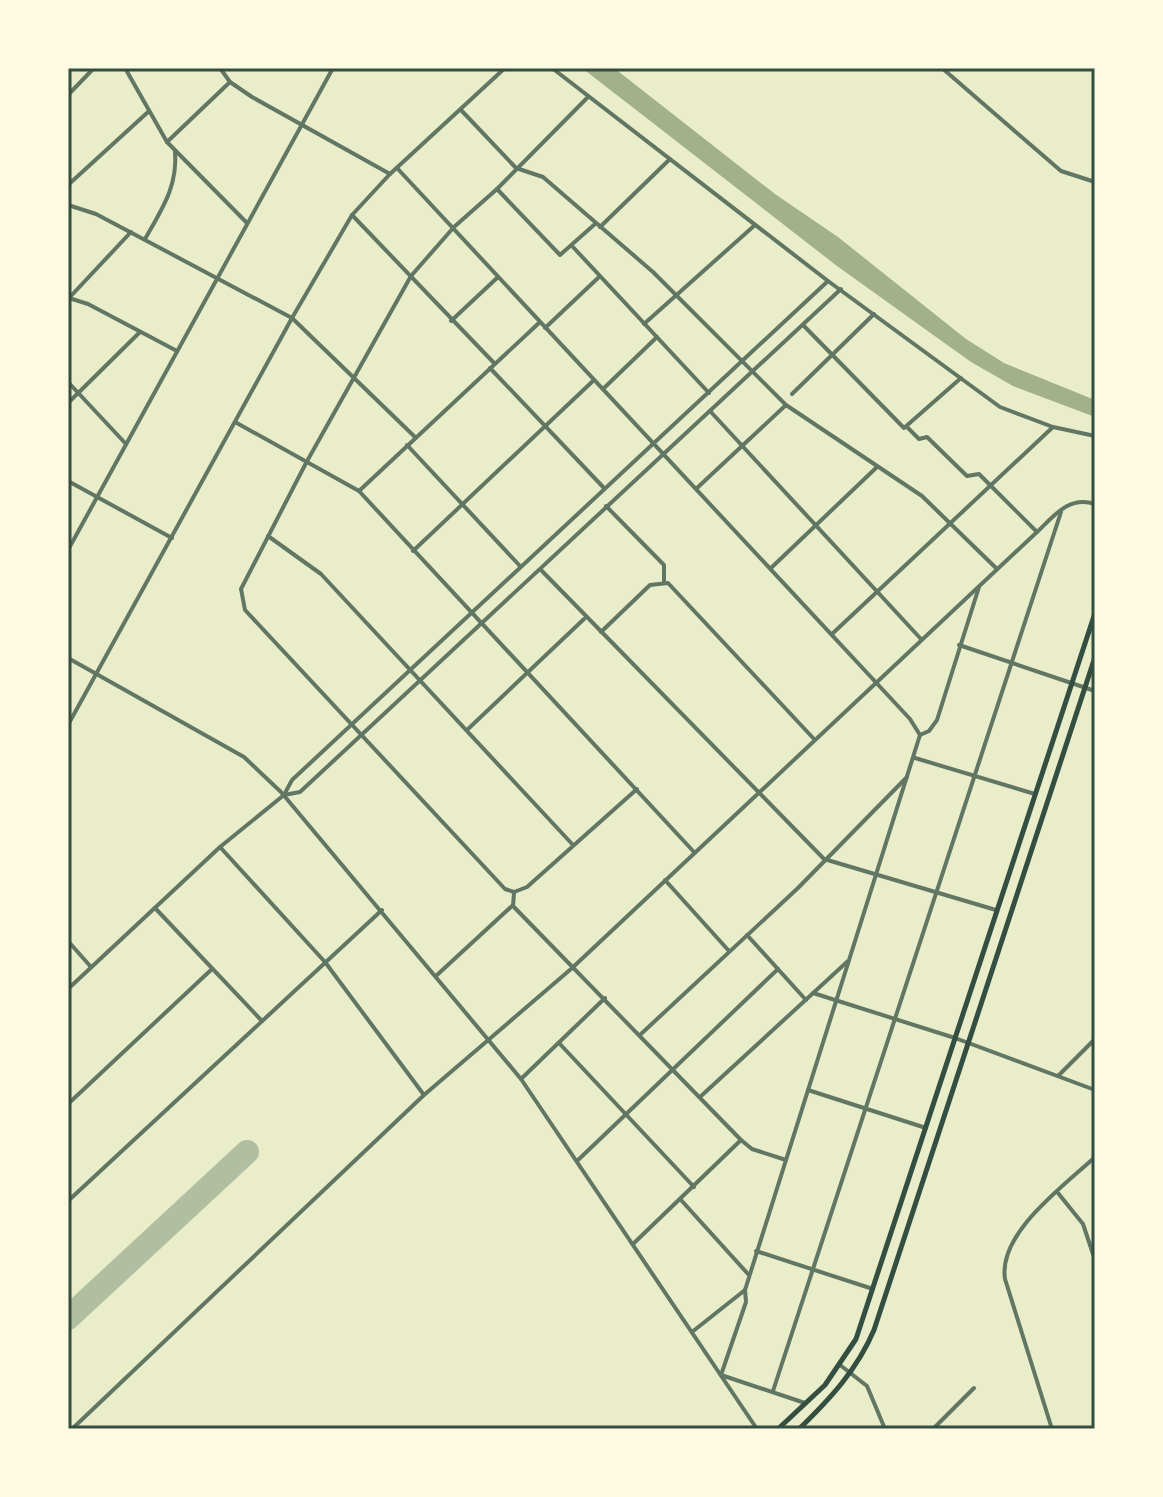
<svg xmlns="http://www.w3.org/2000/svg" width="1163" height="1497" font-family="Poppins,sans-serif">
  <rect width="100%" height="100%" fill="#e9edc9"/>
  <path fill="#a3b18a" d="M582,68h32l161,126 63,43 128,102 38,24 91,37v17l-82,-31 -42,-24 -134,-96z"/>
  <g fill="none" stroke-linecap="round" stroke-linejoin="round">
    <path stroke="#b2bea0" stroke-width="24" d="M68,1318l179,-166"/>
    <g stroke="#617663" stroke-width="4">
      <path d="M125,68l42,74 80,81"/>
      <path d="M220,68l10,14 22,15 138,77"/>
      <path d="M942,68l119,103 34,11"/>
      <path d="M68,95l26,-27"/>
      <path d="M461,110l55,58 27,9 110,95 133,133 136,91 74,72"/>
      <path d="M167,142l63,-60"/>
      <path d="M397,168l513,551 10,16 -175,555 -53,42"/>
      <path d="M68,185l80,-73"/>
      <path d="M497,189l63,66 35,-31"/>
      <path d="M68,205l28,9 196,104 123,119"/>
      <path d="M352,215l142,148"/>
      <path d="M600,227l70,-68"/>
      <path d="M145,239c17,-30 33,-53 30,-88"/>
      <path d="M573,247l136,146"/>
      <path d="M70,297l61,-65"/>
      <path d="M69,298l19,6 89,47"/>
      <path d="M451,321l47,-44"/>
      <path d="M644,324l111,-99"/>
      <path d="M803,325l101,103 57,-50"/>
      <path d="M545,328l54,-51"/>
      <path d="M490,368l114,120"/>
      <path d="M68,382l58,62"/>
      <path d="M603,389l54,-52"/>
      <path d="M792,394l82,-80"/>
      <path d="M68,403l72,-71"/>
      <path d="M710,411l211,228"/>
      <path d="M235,422l124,69 335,361"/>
      <path d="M908,428l11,11 8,-2 40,39 12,-2 58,58"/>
      <path d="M407,445l113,121"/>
      <path d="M68,481l104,57"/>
      <path d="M697,488l89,-83"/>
      <path d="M359,491l181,-169"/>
      <path d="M606,506l58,59v17"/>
      <path d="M268,536l53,38 252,271"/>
      <path d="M68,550l265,-482"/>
      <path d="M413,551l181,-171"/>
      <path d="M771,568l106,-101"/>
      <path d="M541,570l283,289 172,51"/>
      <path d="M601,632l49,-47 18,-2 146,156"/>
      <path d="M832,634l221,-207"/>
      <path d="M959,645l136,46"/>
      <path d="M68,658l176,99 37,35 240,287 236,350"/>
      <path d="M68,725l224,-407 60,-103 38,-41 115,-106"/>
      <path d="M467,730l117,-111"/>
      <path d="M920,735l9,-4 8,-11 42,-133"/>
      <path d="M915,758l120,36"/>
      <path d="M284,795l16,-3 541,-503"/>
      <path d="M220,847l105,115 99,133"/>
      <path d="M665,880l64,71"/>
      <path d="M514,892l-9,-3 -260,-279 -4,-21 65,-126 105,-187 43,-49 43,-38 91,-92"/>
      <path d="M514,892l13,-5 110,-98"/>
      <path d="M514,893l-1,13 228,234 11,9 34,11"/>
      <path d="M155,908l107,113"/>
      <path d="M747,935l59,65"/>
      <path d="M68,941l23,26"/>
      <path d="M437,975l75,-69"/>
      <path d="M68,989l152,-142 64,-52 8,-15 536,-499"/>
      <path d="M813,993l142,45 140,52"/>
      <path d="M641,1034l157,-146 109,-111"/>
      <path d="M559,1043l135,144"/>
      <path d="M1059,1075l36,-36"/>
      <path d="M521,1079l84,-81"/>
      <path d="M808,1090l118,38"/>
      <path d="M700,1097l148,-136"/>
      <path d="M68,1104l144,-135"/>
      <path d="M577,1161l201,-192"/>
      <path d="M1058,1193l25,31 12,36"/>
      <path d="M681,1200l67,74"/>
      <path d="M68,1201l314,-291"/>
      <path d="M633,1244l108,-104"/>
      <path d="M756,1251l117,38"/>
      <path d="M745,1290l1,12 -25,73 84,28"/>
      <path d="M840,1365l27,21 18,43"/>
      <path d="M773,1391l288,-879"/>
      <path d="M72,1429l352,-334 147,-126 466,-437c17,-16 32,-37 58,-28"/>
      <path d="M933,1429l41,-41"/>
      <path d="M1052,1429l-47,-150c-7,-46 59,-93 90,-122"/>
    </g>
    <path stroke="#617663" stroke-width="4" d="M552,68l276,213 172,126 53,20 42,9"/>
    <g stroke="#344e41" stroke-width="5">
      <path d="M778,1429l47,-44 31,-46 239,-726"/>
      <path d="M799,1429c31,-30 58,-59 75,-99l221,-673"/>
    </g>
  </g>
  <rect width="1163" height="1497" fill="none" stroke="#fefae0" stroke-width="140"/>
  <rect x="70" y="70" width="1023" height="1357" fill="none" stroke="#344e41" stroke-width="3"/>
</svg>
